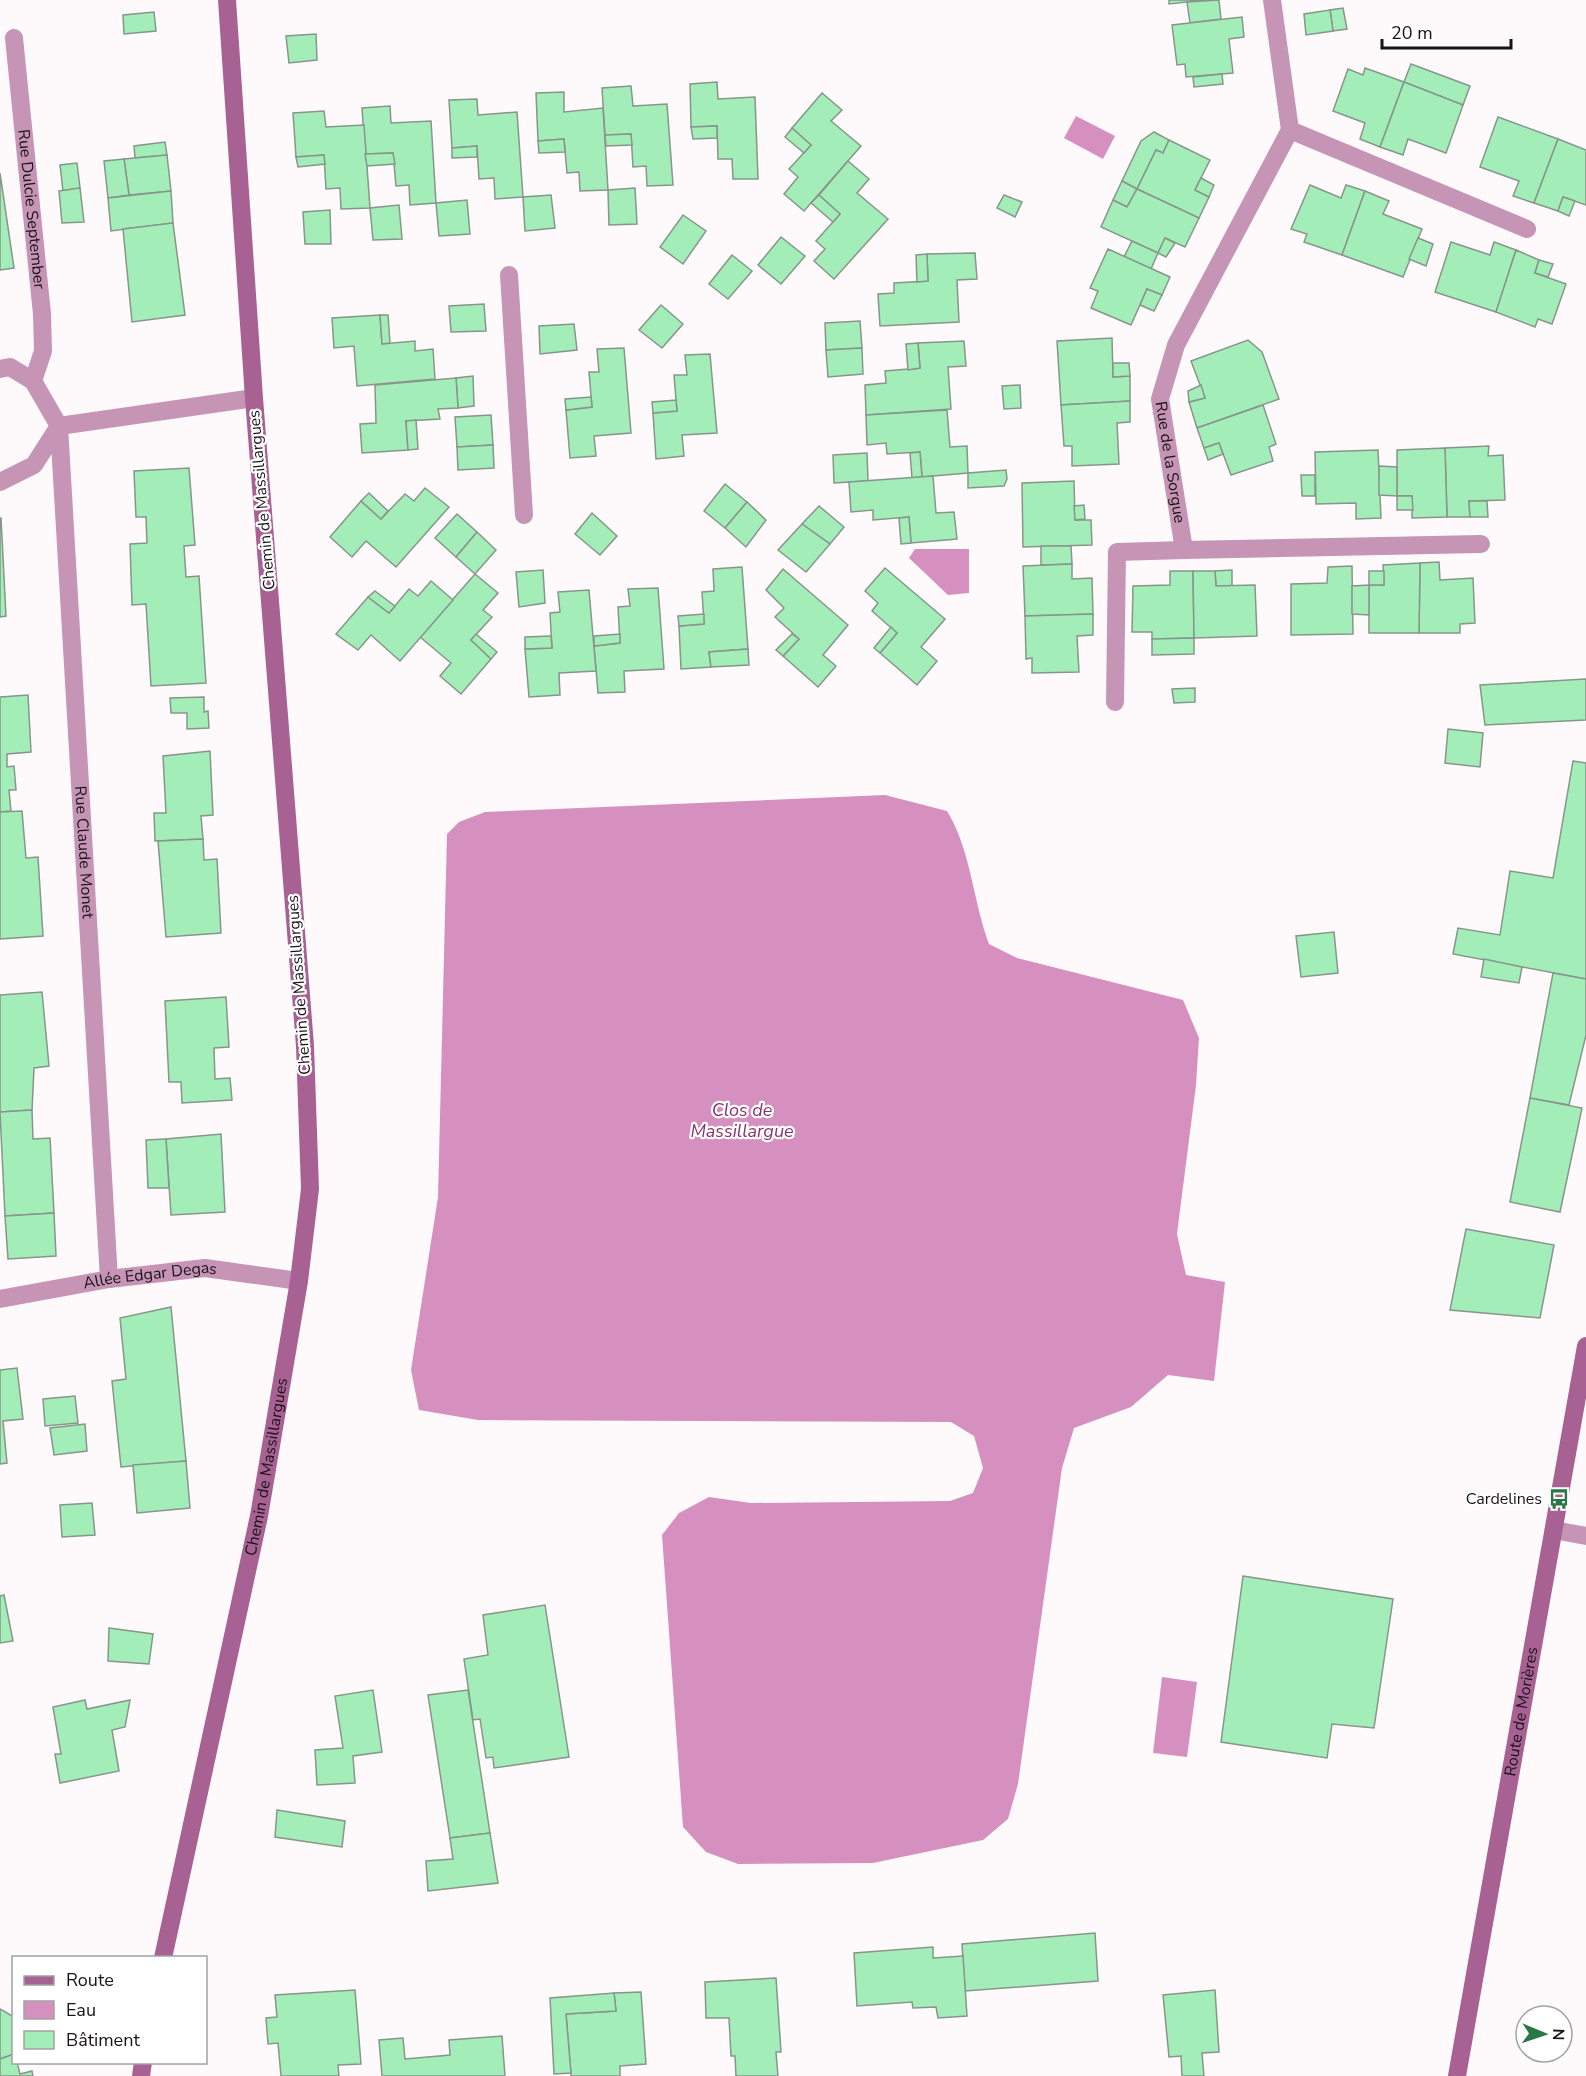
<svg xmlns="http://www.w3.org/2000/svg" width="1586" height="2076" font-family="'Nunito Sans',sans-serif">
  <rect width="100%" height="100%" fill="#fefafc"/>
  <g fill="#d690c0">
    <path d="M1076,116l39,20 -12,23 -39,-21z"/>
    <path d="M915,549h54v44l-21,2 -39,-37z"/>
    <path d="M885,795l62,16c24,39 26,90 42,133l28,14 166,42 16,38 -3,47 -19,149 9,41 39,7 -11,99 -46,-6 -37,32 -57,21 -12,40 -44,316 -10,35 -25,21 -110,23 -135,1 -32,-12 -23,-25 -21,-292 17,-22 30,-16 42,6 199,-2 23,-8 10,-25 -9,-32 -23,-14 -473,-2 -59,-10 -8,-40 27,-173 9,-363 12,-12 26,-10z"/>
    <path d="M1162,1677l35,5 -10,75 -34,-4z"/>
  </g>
  <g fill="#a3eeb8" stroke="#88958b" stroke-width="1.5">
    <path d="M1169,0h36l-36,4z"/>
    <path d="M1219,0l2,19 -31,4 -3,-21z"/>
    <path d="M1343,8l4,21 -14,2 -3,-21z"/>
    <path d="M1330,10l3,21 -27,4 -2,-21z"/>
    <path d="M154,12l2,19 -32,3 -1,-19z"/>
    <path d="M1242,17l2,20 -15,2 4,34 -47,4 -1,-13 -8,1 -5,-40z"/>
    <path d="M316,34l1,26 -28,3 -3,-27z"/>
    <path d="M1411,64l59,22 -7,19 -59,-23z"/>
    <path d="M1365,68l39,14 -24,65 -20,-8 5,-16 -32,-12 15,-42 15,6z"/>
    <path d="M1222,74l1,10 -29,3 -1,-10z"/>
    <path d="M717,82l1,17 37,-2 3,82h-25l-1,-20h-14l-1,-33 -26,1 -1,-43z"/>
    <path d="M1404,82l59,23 -17,48 -38,-14 -5,16 -23,-8z"/>
    <path d="M631,86l2,20 34,-2 6,81 -26,1 -1,-20 -13,1 -2,-33 -26,1 -3,-47z"/>
    <path d="M564,92v20l39,-4 5,82 -28,1 -1,-19 -12,1 -3,-34 -26,2 -2,-48z"/>
    <path d="M822,93l20,17 -11,11 30,25 -57,65 -20,-17 14,-17 -9,-8 22,-24 -19,-17z"/>
    <path d="M477,99l1,16 39,-3 6,85 -28,2 -1,-21 -15,1 -2,-33 -25,2 -3,-48z"/>
    <path d="M390,106l1,17 40,-2 5,82 -26,2 -1,-20 -13,1 -3,-33 -28,1 -3,-46z"/>
    <path d="M324,111l2,16 38,-2 6,83 -29,1 -1,-21 -14,1 -2,-34 -28,2 -3,-44z"/>
    <path d="M1498,117l60,22 -24,64 -21,-7 6,-15 -39,-14z"/>
    <path d="M717,126v12l-24,1 -2,-12z"/>
    <path d="M792,128l19,17 -7,8 -19,-16z"/>
    <path d="M1154,132l15,8 -6,13 -7,-3 -19,39 -15,-8 19,-40z"/>
    <path d="M631,134l1,11 -26,1 -1,-11z"/>
    <path d="M564,139l1,13 -26,1 -1,-12z"/>
    <path d="M1558,139l28,11v55l-23,-8 -5,14 -24,-8z"/>
    <path d="M1169,140l41,20 -15,30 14,7 -10,21 -62,-29 19,-39 7,3z"/>
    <path d="M165,142l2,13 -32,3 -1,-12z"/>
    <path d="M477,146v11l-25,1v-10z"/>
    <path d="M393,153l2,11 -28,2 -2,-12z"/>
    <path d="M167,155l4,36 -42,4 -5,-36z"/>
    <path d="M324,155l1,9 -27,3 -2,-10z"/>
    <path d="M124,159l5,36 -21,3 -4,-37z"/>
    <path d="M848,161l21,18 -12,14 31,26 -54,60 -20,-18 11,-12 -9,-8 24,-27 -21,-19z"/>
    <path d="M77,163l3,25 -17,3 -3,-26z"/>
    <path d="M0,173l14,95 -14,2z"/>
    <path d="M1201,178l13,7 -5,12 -14,-7z"/>
    <path d="M1122,181l15,8 -10,18 -14,-7z"/>
    <path d="M1310,185l31,13 5,-13 19,6 -23,64 -38,-13 3,-8 -16,-5z"/>
    <path d="M80,188l4,34 -22,1 -3,-32z"/>
    <path d="M635,188l2,36 -28,1 -1,-35z"/>
    <path d="M1137,189l62,29 -14,29 -20,-9 -7,15 -57,-26 12,-27 14,7z"/>
    <path d="M171,191l2,32 -62,8 -3,-33z"/>
    <path d="M1365,191l24,10 -6,13 39,15 -19,48 -61,-22z"/>
    <path d="M551,195l4,33 -30,3 -2,-34z"/>
    <path d="M819,195l21,19 -7,8 -22,-19z"/>
    <path d="M1004,195l18,7 -7,15 -18,-9z"/>
    <path d="M1563,197l12,4 -6,15 -11,-5z"/>
    <path d="M467,200l3,34 -31,2 -3,-33z"/>
    <path d="M399,205l3,34 -29,1 -3,-32z"/>
    <path d="M330,210l1,34h-26l-2,-32z"/>
    <path d="M683,215l23,16 -23,33 -23,-17z"/>
    <path d="M173,223l12,92 -53,7 -9,-93z"/>
    <path d="M781,237l24,19 -24,28 -23,-19z"/>
    <path d="M1165,238l10,5 -9,14 -8,-4z"/>
    <path d="M1418,238l15,6 -7,22 -17,-7z"/>
    <path d="M1132,241l26,12 -7,16 -27,-12z"/>
    <path d="M1451,242l39,13 4,-13 22,8 -20,62 -61,-20z"/>
    <path d="M1108,249l62,28 -8,18 -15,-6 -16,36 -40,-17 7,-17 -8,-3z"/>
    <path d="M1516,250l23,10 -4,13 31,11 -14,40 -14,-5 -3,8 -39,-15z"/>
    <path d="M975,253l2,26 -20,1 2,42 -79,4 -2,-32 16,-1v-10l34,-2 -1,-27z"/>
    <path d="M927,254l1,27 -11,1 -1,-27z"/>
    <path d="M732,255l20,16 -24,28 -19,-15z"/>
    <path d="M1539,260l14,4 -5,13 -13,-4z"/>
    <path d="M1147,289l15,6 -8,16 -14,-6z"/>
    <path d="M484,304l2,27 -35,1 -2,-26z"/>
    <path d="M661,305l22,19 -21,24 -23,-18z"/>
    <path d="M380,315l2,29 33,-3v10l18,-2 2,30 -78,7 -3,-40 -20,2 -2,-30z"/>
    <path d="M380,315h8l2,28 -8,1z"/>
    <path d="M860,321l2,27 -36,2 -1,-27z"/>
    <path d="M574,324l3,26 -37,4 -1,-28z"/>
    <path d="M1112,338l1,39 17,-1v25l-69,4 -4,-64z"/>
    <path d="M1248,340l14,12 17,47 -82,29 -8,-26 16,-4 -14,-37z"/>
    <path d="M964,341l2,25 -18,1 3,42 -85,6 -1,-30 21,-2 -1,-12 35,-3 -2,-25z"/>
    <path d="M918,343l2,25 -12,2 -2,-26z"/>
    <path d="M624,348l7,85 -37,3 2,20 -26,2 -4,-48 26,-3 -3,-35h10l-2,-23z"/>
    <path d="M862,348l1,26 -35,3 -2,-27z"/>
    <path d="M710,354l7,79 -35,2 2,21 -28,3 -3,-46 24,-2 -3,-36h13l-2,-20z"/>
    <path d="M1113,363h16l1,13 -17,1z"/>
    <path d="M473,376l1,30 -16,2 -2,-30z"/>
    <path d="M456,378l2,30 -20,1 2,10 -34,2 2,29 -46,3 -2,-29 16,-1 -1,-38z"/>
    <path d="M1020,385l1,23 -17,1 -2,-23z"/>
    <path d="M1201,385l4,13 -16,4 -1,-11z"/>
    <path d="M591,397l1,10 -26,3 -1,-11z"/>
    <path d="M676,400l1,11 -24,2 -1,-11z"/>
    <path d="M1130,401v21l-13,1 2,41 -47,2v-20h-8l-3,-41z"/>
    <path d="M1263,405l13,39 -7,3 4,14 -42,14 -12,-32 -15,5 -7,-20z"/>
    <path d="M947,410l3,37 17,-1 1,27 -46,4 -2,-25 -33,2 -1,-11 -19,2 -1,-30z"/>
    <path d="M491,415l2,30 -36,2 -2,-30z"/>
    <path d="M416,420l2,29 -10,1 -2,-29z"/>
    <path d="M1219,443l4,11 -15,6 -4,-12z"/>
    <path d="M493,445l1,23 -36,2 -1,-23z"/>
    <path d="M1489,446l-1,10 15,-1 2,45 -36,1 1,16h-23l-2,-69z"/>
    <path d="M1445,448l2,69 -35,1v-22h-15v-46z"/>
    <path d="M1378,450l3,68 -25,1v-16l-40,1 -1,-52z"/>
    <path d="M920,452l2,25 -10,1 -2,-25z"/>
    <path d="M867,453l1,28 -34,2 -1,-28z"/>
    <path d="M1379,466l18,1v29l-18,-1z"/>
    <path d="M189,468l6,77 -11,1 2,31 13,-1 7,107 -55,3 -5,-82 -14,1 -2,-61 17,-1 -1,-26h-10l-2,-46z"/>
    <path d="M1006,470l1,9 -3,7 -36,2v-15z"/>
    <path d="M1301,475h14v21h-13z"/>
    <path d="M933,476l3,37 18,-1 3,27 -46,4 -2,-26 -36,3v-10l-22,2 -2,-30z"/>
    <path d="M1074,481l1,39h16l1,25 -69,2 -1,-64z"/>
    <path d="M725,484l22,18 -22,26 -21,-17z"/>
    <path d="M425,488l24,19 -53,60 -30,-26 -14,16 -22,-20 31,-36 20,18 24,-25 9,7z"/>
    <path d="M369,493l19,18 -7,8 -20,-18z"/>
    <path d="M1397,496h15l1,14h-16z"/>
    <path d="M1469,501h18l1,16h-18z"/>
    <path d="M747,502l19,18 -20,27 -21,-19z"/>
    <path d="M1084,505l1,14 -10,1 -1,-14z"/>
    <path d="M819,506l25,21 -14,17 -28,-20z"/>
    <path d="M592,513l25,23 -17,19 -25,-21z"/>
    <path d="M457,514l20,18 -21,25 -21,-19z"/>
    <path d="M909,517l2,26 -10,1 -2,-26z"/>
    <path d="M1,518l5,98 -6,1v-99z"/>
    <path d="M802,524l28,20 -24,28 -28,-22z"/>
    <path d="M477,532l19,18 -21,24 -19,-17z"/>
    <path d="M1041,546h30l1,18 -31,1z"/>
    <path d="M1439,562l1,18 33,-2 2,45 -15,1v9h-41l1,-70z"/>
    <path d="M1420,563l-1,70h-50v-48h15l-1,-20z"/>
    <path d="M1072,564v15l20,-1 1,36 -68,2 -2,-50z"/>
    <path d="M1352,566l1,68 -62,1v-51l36,-1 1,-16z"/>
    <path d="M742,567l6,82 -39,3 2,15 -30,2 -2,-43 25,-2 -2,-32 12,-1 -1,-22z"/>
    <path d="M885,568l60,51 -24,28 16,14 -20,24 -37,-32 17,-20 -25,-22 6,-8 -13,-12z"/>
    <path d="M783,569l65,56 -25,30 13,11 -18,21 -35,-31 16,-17 -24,-22 9,-9 -18,-18z"/>
    <path d="M543,570l2,33 -26,4 -3,-35z"/>
    <path d="M1232,570v16h-16l-1,-15z"/>
    <path d="M1170,571h23l1,67 -42,1v-7h-20l1,-46 37,-1z"/>
    <path d="M1193,571h22l1,15 39,-1 2,51 -63,2z"/>
    <rect x="1369" y="571" width="15" height="14"/>
    <path d="M475,574l23,19 -15,17 9,7 -21,23 20,19 -30,35 -21,-18 11,-13 -31,-26z"/>
    <path d="M431,581l22,19 -53,61 -29,-26 -13,15 -22,-16 32,-37 21,16 20,-24 9,7z"/>
    <path d="M1369,585v30l-17,-1v-28z"/>
    <path d="M658,588l6,81 -40,2 1,21 -27,1 -4,-47 26,-3 -2,-36 12,-1 -2,-17z"/>
    <path d="M589,590l7,81 -37,2 1,22 -31,2 -4,-48 27,-1 -2,-35 10,-1 -2,-20z"/>
    <path d="M375,591l20,15 -6,7 -21,-16z"/>
    <path d="M704,614v10l-25,2 -1,-10z"/>
    <path d="M1093,614v21l-16,1 2,36 -47,1v-15l-6,1 -1,-43z"/>
    <path d="M891,627l6,6 -17,20 -6,-5z"/>
    <path d="M476,634l21,18 -6,7 -20,-19z"/>
    <path d="M620,634v9l-26,3v-10z"/>
    <path d="M792,634l7,5 -16,17 -7,-6z"/>
    <path d="M551,636l1,12 -27,1v-12z"/>
    <path d="M1194,638v16l-42,1v-16z"/>
    <path d="M748,649l1,16 -38,2 -2,-15z"/>
    <path d="M1586,679v41l-101,5 -5,-40z"/>
    <path d="M1195,688v14l-21,1 -2,-14z"/>
    <path d="M28,695l3,57 -24,2v13l7,-1 2,24h-7l2,21 -11,1v-115z"/>
    <path d="M204,697v15l4,-1 1,17 -22,1v-16h-16l-1,-15z"/>
    <path d="M1448,729l35,4 -3,34 -35,-4z"/>
    <path d="M210,751l3,64 -12,1 2,23 -48,2 -1,-28h12l-3,-57z"/>
    <path d="M1573,761l13,2v216l-133,-25 5,-26 42,7 10,-64 43,7z"/>
    <path d="M22,811l4,47 12,-1 5,79 -43,3v-127z"/>
    <path d="M203,839l1,21 13,-1 4,74 -55,4 -8,-96z"/>
    <path d="M1334,932l4,41 -37,4 -5,-41z"/>
    <path d="M1484,959l38,8 -3,16 -38,-6z"/>
    <path d="M1553,973l33,6v56l-17,70 -39,-7z"/>
    <path d="M42,992l7,74 -15,2 -2,42 -32,2v-117z"/>
    <path d="M226,997l3,50 -15,1 1,31 15,-1 2,22 -50,3 -1,-21h-12l-4,-81z"/>
    <path d="M1530,1098l52,10 -22,104 -50,-10z"/>
    <path d="M32,1110l1,29 17,-1 4,75 -49,3 -5,-104z"/>
    <path d="M221,1134l4,78 -54,3 -5,-76z"/>
    <path d="M166,1139l3,49h-21l-2,-48z"/>
    <path d="M54,1213l2,43 -48,3 -3,-43z"/>
    <path d="M1466,1229l88,16 -14,73 -90,-8z"/>
    <path d="M171,1307l15,154 -65,6 -9,-86 14,-2 -6,-61z"/>
    <path d="M17,1368l6,51 -20,2 4,42 -7,1v-94z"/>
    <path d="M75,1396l3,27 -33,3 -2,-27z"/>
    <path d="M85,1424l2,27 -33,4 -4,-27z"/>
    <path d="M186,1461l4,47 -53,5 -4,-48z"/>
    <path d="M92,1503l3,32 -33,2 -2,-32z"/>
    <path d="M1243,1576l150,23 -19,129 -42,-4 -5,34 -106,-16z"/>
    <path d="M4,1595l9,46 -13,2v-47z"/>
    <path d="M545,1605l24,152 -75,11 -1,-11 -7,1 -6,-39 -7,1 -9,-61 24,-4 -5,-40z"/>
    <path d="M109,1628l44,6 -4,30 -41,-3z"/>
    <path d="M373,1690l9,62 -29,4 2,27 -38,2 -2,-35 28,-2 -8,-52z"/>
    <path d="M468,1690l22,143 -40,5 -22,-143z"/>
    <path d="M85,1700l2,9 43,-9 -5,27 -13,3 7,41 -59,12 -5,-29h6l-8,-47z"/>
    <path d="M277,1810l68,11 -3,26 -67,-10z"/>
    <path d="M490,1833l8,50 -70,8 -2,-30 27,-2 -3,-21z"/>
    <path d="M1095,1933l3,48 -133,10 -3,-47z"/>
    <path d="M933,1947v11l30,-2 4,60 -29,2 -2,-11 -23,1 -1,-6 -55,4 -3,-53z"/>
    <path d="M776,1978l5,74h-5l2,24h-42l-1,-20h-4l-2,-38h-23l-1,-36z"/>
    <path d="M355,1990l6,74 -23,1 1,11h-58l-3,-33 -10,1 -2,-26 11,-1 -2,-22z"/>
    <path d="M1215,1990l4,62 -17,1 2,23h-22l-1,-20 -12,1 -6,-62z"/>
    <path d="M641,1992l5,72 -26,2v10h-49l-5,-62 50,-3 -2,-18z"/>
    <path d="M614,1993l2,18 -50,3 5,59 -17,1 -4,-76z"/>
    <path d="M0,2009l14,8v37l-14,5z"/>
    <path d="M502,2036l3,40h-123l-3,-36 24,-2 2,21 45,-4 -1,-15z"/>
    <path d="M14,2054v8h3l3,12 12,-3 1,5h-33v-17z"/>
  </g>
  <g fill="none" stroke-linecap="round" stroke-linejoin="round">
    <g stroke="#c694b5" stroke-width="18">
      <path id="s1" d="M1272,0l18,130 -114,215 -16,54 24,151 297,-6"/>
      <path id="s2" d="M14,38l28,276 1,37 -10,30"/>
      <path d="M1290,130l237,99"/>
      <path d="M509,275l15,240"/>
      <path id="s3" d="M0,369l10,-2 23,14 26,45 50,853"/>
      <path d="M0,482l34,-17 25,-39 195,-28"/>
      <path d="M1115,702l2,-150 67,-2"/>
      <path id="s4" d="M0,1299l109,-20 96,-11 94,13"/>
      <path d="M1554,1530l32,6"/>
    </g>
    <g stroke="#a86193" stroke-width="18">
      <path id="s5" d="M163,1958l96,-442 40,-235 11,-92 -5,-143 -51,-648 -27,-398"/>
      <path d="M141,2076l2,-14"/>
      <path id="s6" d="M1457,2076l129,-730"/>
    </g>
  </g>
  <defs>
    <g id="bus-bare" transform="scale(1.62)"><path d="M-5-6H5V4H4V6H2V4H-2V6H-4V4H-5ZM-3.5-4V0h7V-4ZM-3.5 1.2v1.5H-2V1.2ZM2 1.2v1.5H3.5V1.2Z" fill="#2a7746" stroke="#fff" stroke-width="2.5" paint-order="stroke"/></g>
  </defs>
  <g fill-rule="evenodd">
    <use href="#bus-bare" x="1559" y="1499"/>
  </g>
  <g text-anchor="middle" dominant-baseline="central" stroke-width="4.5" stroke-linejoin="round" paint-order="stroke">
    <g font-size="16" fill="#191317" stroke="#fff">
      <text stroke="none"><textPath href="#s2" startOffset="172">Rue Dulcie September</textPath></text>
      <text stroke="none"><textPath href="#s1" startOffset="495">Rue de la Sorgue</textPath></text>
      <text transform="translate(262 500) rotate(-95)">Chemin de Massillargues</text>
      <text stroke="none"><textPath href="#s3" startOffset="516">Rue Claude Monet</textPath></text>
      <text transform="translate(299 985) rotate(-94)">Chemin de Massillargues</text>
      <text stroke="none"><textPath href="#s4" startOffset="152">Allée Edgar Degas</textPath></text>
      <text stroke="none"><textPath href="#s5" startOffset="502">Chemin de Massillargues</textPath></text>
      <text stroke="none"><textPath href="#s6" startOffset="370">Route de Morières</textPath></text>
    </g>
    <g font-size="16" fill="#191317" stroke="#fff" text-anchor="end">
      <text x="1542" y="1499">Cardelines</text>
    </g>
    <g font-size="18" font-style="italic" fill="#863370" stroke="#fff">
      <text x="742" y="1110">Clos de<tspan x="742" dy="21">Massillargue</tspan></text>
    </g>
  </g>
  <rect x="12" y="1956" width="195" height="108" fill="#ffffff" stroke="#a3a1a2" stroke-width="1.5"/>
  <rect x="24" y="1976" width="30" height="9" fill="#a86193" stroke="#a3a1a2" stroke-width="1.5"/>
  <text x="66" y="1986" font-size="18" fill="#191317">Route</text>
  <rect x="24" y="2001" width="30" height="18" fill="#d690c0" stroke="#a3a1a2" stroke-width="1.5"/>
  <text x="66" y="2016" font-size="18" fill="#191317">Eau</text>
  <rect x="24" y="2031" width="30" height="18" fill="#a3eeb8" stroke="#a3a1a2" stroke-width="1.5"/>
  <text x="66" y="2046" font-size="18" fill="#191317">Bâtiment</text>
  <g transform="translate(1544 2034) rotate(92)"><circle r="28" fill="#ffffff" stroke="#a3a1a2" stroke-width="1.5"/>
  <path d="M0-4.5L10 22L0 15L-10 22Z" fill="#2a7746"/>
  <text y="-9" font-size="16" font-weight="bold" text-anchor="middle" fill="#191317">N</text>
  </g>
  <path d="M1382 39v9h129v-9" fill="none" stroke="#191317" stroke-width="3"/>
  <text x="1391" y="39" font-size="18" fill="#191317" stroke="#ffffff" stroke-width="4.5" paint-order="stroke">20 m</text>
</svg>
